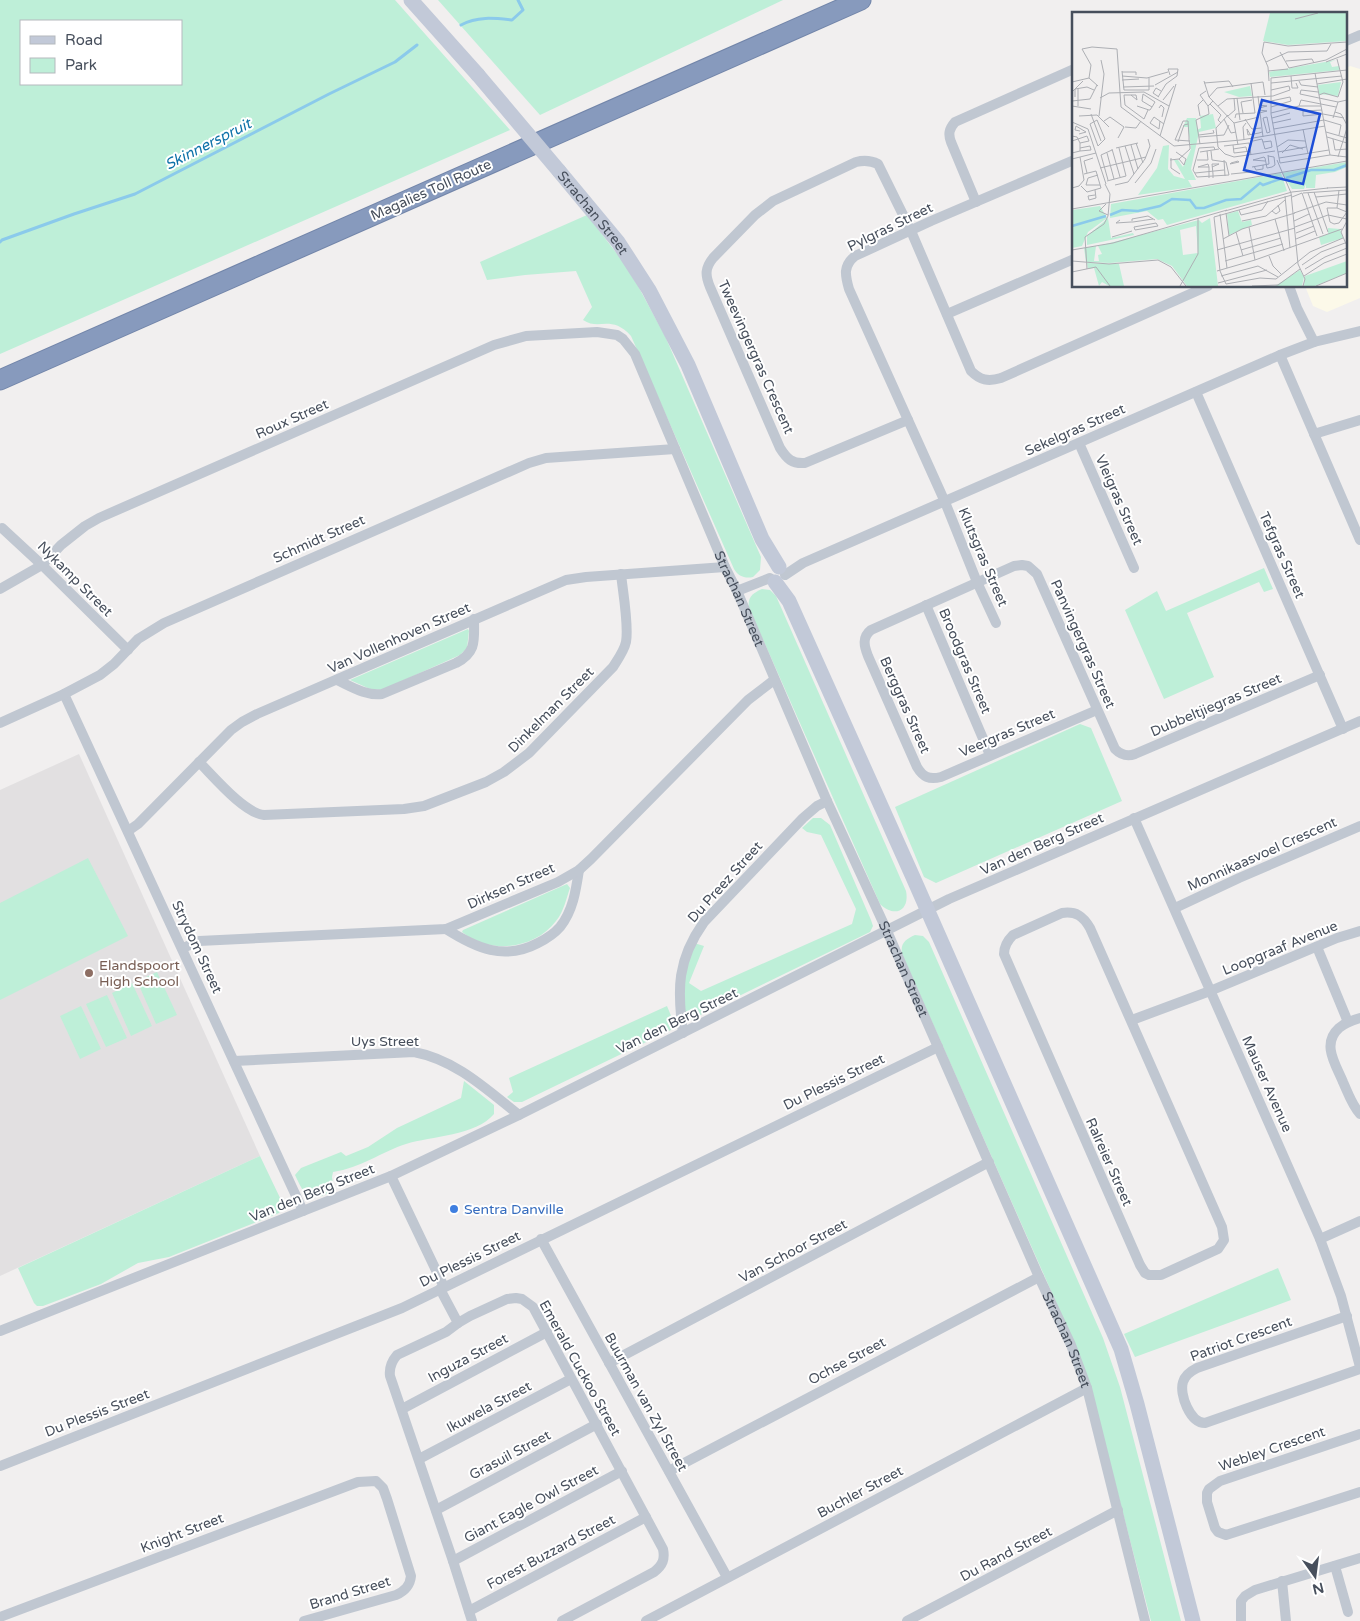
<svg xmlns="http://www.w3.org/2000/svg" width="1360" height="1621" font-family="'Varela Round',sans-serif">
  <rect width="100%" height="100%" fill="#f1efef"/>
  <path fill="#fcf9e9" d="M1350,66l10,3v229l-33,14 -14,-6 -8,-20h41v-218z"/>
  <path fill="#e2e0e1" d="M79,754l181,402 -260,120v-486z"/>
  <g fill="#beefd8" fill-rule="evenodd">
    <path d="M0,0h395l115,130 -510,224zM21,21h160v63h-160z"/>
    <path d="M438,0h345l-243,115z"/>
    <path d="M587,215l34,44 17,27 27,50 96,221 -1,13 -7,7c-8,2 -15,-1 -19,-8l-103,-233c-20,-22 -32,-5 -48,-16l9,-13 -16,-36 -51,4 -38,5 -7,-18z"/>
    <path d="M1264,568l9,21 -9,3 -5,-10 -72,31 27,64 -50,22 -39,-89 32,-19 9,20z"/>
    <path d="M762,589l8,1 6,6 130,295c4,20 -12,27 -26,13l-131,-296c-2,-11 4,-15 13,-19z"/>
    <path d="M468,629l1,2 -2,17 -7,7 -78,35 -12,-1 -20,-9z"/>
    <path d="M1080,724l11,4 31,73 -186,82 -12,-6 -29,-70z"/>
    <path d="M813,818h8l9,7 41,95 2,6 -3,6 -180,88c-17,-17 -1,-57 4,-77l10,3 -15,37 12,8 151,-67 4,-15 -35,-74 -14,-3 -5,-4z"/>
    <path d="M88,858l40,78 -128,64v-97z"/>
    <path d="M567,884l3,4c-4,11 -6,23 -14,33 -21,28 -66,34 -94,11l1,-2z"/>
    <path d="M915,935l8,1 6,6 174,396 17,49 61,234h-30l-61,-235 -15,-41 -173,-391c-2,-11 4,-15 13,-19z"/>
    <path d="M157,972l20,43 -21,9 -19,-43z"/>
    <path d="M132,983l20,43 -21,10 -19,-43z"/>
    <path d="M107,995l20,43 -21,9 -20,-43z"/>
    <path d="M81,1006l20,43 -21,10 -20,-43z"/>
    <path d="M667,1006l7,17 -3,7 -149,72h-8l-7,-5 6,-5 -4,-14z"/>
    <path d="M464,1081l30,24v9c-18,22 -63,22 -88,30 -25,8 -45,24 -73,28l-1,5 2,14c-26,11 -27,9 -39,-16l6,-7 40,-16 5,4 22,-9 29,-19 64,-30z"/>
    <path d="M260,1156l22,46v6l-3,5 -110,44 -31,6 -37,21 -58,22h-6l-3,-3 -16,-35z"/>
    <path d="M1278,1268l13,32 -156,57 -11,-23z"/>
  </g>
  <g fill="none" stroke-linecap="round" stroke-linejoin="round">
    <g stroke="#8bcaeb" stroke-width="3">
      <path d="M461,25c16,-9 33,-7 51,-5l11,-10 -5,-10"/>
      <path d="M0,242l2,-2 72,-26 61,-20 194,-100 66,-32 22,-17"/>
    </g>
    <g stroke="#7285a9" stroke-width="21">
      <path id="highway" d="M0,380l861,-380"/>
    </g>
    <g stroke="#c0c7d1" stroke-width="10">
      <path d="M1346,41l14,-6"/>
      <path d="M976,202l-25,-60c-3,-8 -2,-13 4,-20l119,-53"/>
      <path d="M1289,286l8,22 17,34"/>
      <path d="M947,314l127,-55"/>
      <path d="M1280,355l80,185"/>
      <path d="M1196,392l147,337"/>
      <path d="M908,420l-103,43c-13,1 -18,-4 -25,-15l-70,-161c-5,-12 -5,-19 3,-29l42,-43 18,-14 83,-39c8,-2 14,-2 22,2l33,67 60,140c9,9 17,11 30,7l207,-92"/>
      <path d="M1314,434l46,-14"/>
      <path d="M1079,443l55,125"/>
      <path d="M2,528l40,37 86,85"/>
      <path d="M785,575l18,-12 477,-208 34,-13 46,-11"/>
      <path id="s1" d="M0,589l42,-24 19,-20 24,-19 14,-8 395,-173 32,-9 71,-4 20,3 6,4 12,15 90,213 12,24 90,210 60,130 152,346 32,68 16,43 58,233"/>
      <path d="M737,591l33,-13"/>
      <path d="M926,605l64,150"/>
      <path d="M996,623l-19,-41 -32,-80 -96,-213c-4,-14 -6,-23 6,-33l76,-35 143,-61"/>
      <path d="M337,680c15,7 29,16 45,14l74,-31c21,-11 18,-23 18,-44"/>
      <path d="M64,694l239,517"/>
      <path d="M1097,710l-156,67c-12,3 -18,0 -24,-10l-49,-111c-4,-10 -6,-19 3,-26l143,-64 8,-1 6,1 9,8 78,175c6,6 12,8 20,5l185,-79"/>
      <path d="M0,723l64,-29 36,-19 14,-11 24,-25 26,-16 365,-160 17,-5 129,-9"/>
      <path d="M199,762c15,15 45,51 65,53l140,-6 20,-3 62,-24 18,-10 25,-19 84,-86c5,-8 11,-16 13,-25 3,-17 -3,-49 -5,-68"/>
      <path d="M1134,818l186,421 21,57 19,71"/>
      <path d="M128,831l10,-7 93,-94 11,-8 15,-8 309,-134 20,-3 139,-10"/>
      <path d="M1175,908l64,-30 121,-52"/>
      <path d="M1062,913c14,-2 21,3 28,15l132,299 2,13 -6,9 -57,26h-12l-4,-2 -5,-8 -136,-311c0,-8 3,-13 9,-19z"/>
      <path d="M446,929c30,19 58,32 92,14 8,-4 16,-9 22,-16 13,-16 16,-37 19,-57"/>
      <path d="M1317,947l31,75"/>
      <path d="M183,948l16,-7 247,-12 112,-47 21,-12 12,-11 157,-159 26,-20"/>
      <path d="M1360,1018c-8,2 -15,5 -21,10 -18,16 -3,37 4,54 5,11 9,23 17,32"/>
      <path d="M1132,1020l78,-29 127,-53 23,-7"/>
      <path d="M683,1033c-6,-44 -6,-73 21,-111l99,-104 14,-12 10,-5"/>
      <path d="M234,1061l180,-9c42,8 72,37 105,63"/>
      <path d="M391,1176l53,111"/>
      <path d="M541,1239l186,338"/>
      <path d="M1320,1239l40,-18"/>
      <path d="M440,1289l18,34"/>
      <path d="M1347,1316l-150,52c-6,3 -12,7 -14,14 -4,12 7,41 22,41l155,-54"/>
      <path d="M0,1331l391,-155 128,-61 430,-216 411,-178"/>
      <path d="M609,1363l380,-201"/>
      <path d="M402,1409l145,-77"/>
      <path d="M1360,1434l-140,47 -11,8 -2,4v9l8,26 3,4 8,3 134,-43"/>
      <path d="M419,1459l152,-80"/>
      <path d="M0,1466l402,-158 536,-261"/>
      <path d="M669,1471l370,-194"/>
      <path d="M436,1510l161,-86"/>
      <path d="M453,1561l169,-90"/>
      <path d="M1335,1566l13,46"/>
      <path d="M1282,1581l4,40"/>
      <path d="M469,1611l177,-94"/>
      <path d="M0,1617l358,-135 18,-1 7,7 4,11 24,77c-1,10 -6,15 -15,19l-92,26"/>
      <path d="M472,1621l-19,-60 -63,-185c-1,-8 1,-14 7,-21l49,-23 12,-9 12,-7 37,-17 9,-1 6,1 11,8 130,242c2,10 0,16 -9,23l-92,49"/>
      <path d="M646,1621l441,-233"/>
      <path d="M907,1621l211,-111"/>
      <path d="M1241,1621v-20l4,-5 10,-6 105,-32"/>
    </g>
    <g stroke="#c2c9d8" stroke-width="15">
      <path d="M411,0l67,75"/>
      <path id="s2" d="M559,171l59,71 31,48 39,75 74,174 17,28"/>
      <path d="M775,582l14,19 123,274 209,474 16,55 56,217"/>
    </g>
    <use href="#highway" stroke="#879abd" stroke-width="19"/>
    <path stroke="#c2c9d8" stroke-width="15" d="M478,75l81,96"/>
  </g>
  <circle fill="#8d6e63" stroke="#fff" stroke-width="2" cx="89" cy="973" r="5"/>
  <circle fill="#3f7fe0" stroke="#fff" stroke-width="2" cx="454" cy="1209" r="5"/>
  <g text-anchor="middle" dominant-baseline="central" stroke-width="4" stroke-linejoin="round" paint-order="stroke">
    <g font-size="14" fill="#474f5c" stroke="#fff">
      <text transform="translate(431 190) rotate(-24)">Magalies Toll Route</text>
      <text stroke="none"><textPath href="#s2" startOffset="54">Strachan Street</textPath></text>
      <text transform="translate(890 227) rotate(-26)">Pylgras Street</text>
      <text transform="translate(756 357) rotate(66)">Tweevingergras Crescent</text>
      <text transform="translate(292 419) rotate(-24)">Roux Street</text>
      <text transform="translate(1075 430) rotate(-24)">Sekelgras Street</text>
      <text transform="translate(1119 500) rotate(66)">Vleigras Street</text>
      <text transform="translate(319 539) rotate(-24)">Schmidt Street</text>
      <text transform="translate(1282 555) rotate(66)">Tefgras Street</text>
      <text transform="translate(983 557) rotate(67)">Klutsgras Street</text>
      <text transform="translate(75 579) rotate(45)">Nykamp Street</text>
      <text stroke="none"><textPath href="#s1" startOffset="971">Strachan Street</textPath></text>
      <text transform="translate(399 638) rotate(-24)">Van Vollenhoven Street</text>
      <text transform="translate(1083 644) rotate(66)">Panvingergras Street</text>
      <text transform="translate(965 661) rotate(67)">Broodgras Street</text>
      <text transform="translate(905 705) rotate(66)">Berggras Street</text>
      <text transform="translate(1216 705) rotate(-23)">Dubbeltjiegras Street</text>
      <text transform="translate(551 710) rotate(-45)">Dinkelman Street</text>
      <text transform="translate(1007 733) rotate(-23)">Veergras Street</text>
      <text transform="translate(1042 844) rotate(-24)">Van den Berg Street</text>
      <text transform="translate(1262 854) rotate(-24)">Monnikaasvoel Crescent</text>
      <text transform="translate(725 882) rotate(-48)">Du Preez Street</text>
      <text transform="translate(511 886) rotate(-24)">Dirksen Street</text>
      <text transform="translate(197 947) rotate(65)">Strydom Street</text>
      <text transform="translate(1280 948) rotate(-22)">Loopgraaf Avenue</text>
      <text stroke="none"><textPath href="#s1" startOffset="1376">Strachan Street</textPath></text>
      <text transform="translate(677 1021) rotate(-26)">Van den Berg Street</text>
      <text x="385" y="1041">Uys Street</text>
      <text transform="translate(834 1082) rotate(-26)">Du Plessis Street</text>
      <text transform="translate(1267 1084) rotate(66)">Mauser Avenue</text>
      <text transform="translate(1109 1162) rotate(66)">Ralreier Street</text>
      <text transform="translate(312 1193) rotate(-22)">Van den Berg Street</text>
      <text transform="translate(793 1251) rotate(-28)">Van Schoor Street</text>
      <text transform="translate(470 1259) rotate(-26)">Du Plessis Street</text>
      <text transform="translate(1241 1339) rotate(-20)">Patriot Crescent</text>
      <text stroke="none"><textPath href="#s1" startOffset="1781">Strachan Street</textPath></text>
      <text transform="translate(468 1358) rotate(-28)">Inguza Street</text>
      <text transform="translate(847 1361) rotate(-28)">Ochse Street</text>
      <text transform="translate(580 1368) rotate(61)">Emerald Cuckoo Street</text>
      <text transform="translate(646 1402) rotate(61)">Buurman van Zyl Street</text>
      <text transform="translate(489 1407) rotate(-28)">Ikuwela Street</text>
      <text transform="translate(97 1413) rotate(-21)">Du Plessis Street</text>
      <text transform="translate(1272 1449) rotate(-19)">Webley Crescent</text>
      <text transform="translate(510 1455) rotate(-28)">Grasuil Street</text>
      <text transform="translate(860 1492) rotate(-28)">Buchler Street</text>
      <text transform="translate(531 1504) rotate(-28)">Giant Eagle Owl Street</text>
      <text transform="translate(182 1533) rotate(-21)">Knight Street</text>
      <text transform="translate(551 1552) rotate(-28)">Forest Buzzard Street</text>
      <text transform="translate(1006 1554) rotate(-28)">Du Rand Street</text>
      <text transform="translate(350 1593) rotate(-17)">Brand Street</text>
    </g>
    <g font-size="14" fill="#785e54" stroke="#fff" text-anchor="start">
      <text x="99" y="965">Elandspoort<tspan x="99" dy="16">High School</tspan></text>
    </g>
    <g font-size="14" fill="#366cbe" stroke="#fff" text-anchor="start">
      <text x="464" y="1209">Sentra Danville</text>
    </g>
    <g font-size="15" font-style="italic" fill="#0e72a9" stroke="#fff">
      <text transform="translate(208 144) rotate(-27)">Skinnerspruit</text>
    </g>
  </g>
  <g transform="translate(1072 12)">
    <rect width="275" height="275" fill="#f1efef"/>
    <path d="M198,1h77v28l-59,4 -25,-4zM264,48l-6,2 2,5 7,-1 1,4 -70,7 -1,-5zM269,70l-3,14 -19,-2 -1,-9zM178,74l2,10 -13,1 -15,-5zM141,102l3,14 -17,4 -8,37 5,11h-8l4,7 -54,8 19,-27 6,-22 6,-1 -1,24 6,7 11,3 -11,-19h4l5,7 8,-18 -3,-22h-5l4,-9h9l1,12 4,-2 -1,-12zM275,150v5l-12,5 -19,3 -1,13h-9v-4l-2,5h-12l-10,-16zM209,161l6,18 -120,34 -4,-6 -5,1 -11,-9 -37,7 1,-14zM28,194l7,12 -19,14 -6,14 -10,2v-38zM166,199l4,11 9,-2 1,5 -23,10 -2,-21zM36,206l3,20 22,-5 1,2 -47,10v-9zM138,206l8,68h-31l-15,-20 -15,-7 -47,4 -24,-1 -2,-14 12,-2 -2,15h5l-1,-6 4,-1 -4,-8 101,-26 3,3zM124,214l2,27 -15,2 -3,-25zM256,216l12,1 3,9 -22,7 -2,-8 9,-3zM275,249v12l-32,13h-11l1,-10zM15,251l32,1 5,22h-15l-7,-4 -3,4 -5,-18 -6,1zM228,258l4,7 -2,9h-27z" fill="#beefd8" fill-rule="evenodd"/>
    <path fill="none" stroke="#8bcaeb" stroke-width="2.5" d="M214,166l25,-8h23l13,-5M38,203l12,-5 16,1 22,-5 12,-7 18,1 6,8h8l22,-8 15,-1 19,-16 3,2 20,-7M0,214l34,-10"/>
    <path fill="none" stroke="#adafb4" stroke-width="1" d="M223,7l23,-6M208,40l9,16 37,-8 21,-11M265,47l6,23 -5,15M214,49l26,-2 2,4M194,50l22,-10 39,-1 4,-7M254,50l21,-8M275,58l-76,8v36l9,49 50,-8 17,2M50,59l2,19h25v-12M196,59l20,-2M50,60h14v3M243,61l15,82M50,64l25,2 21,-6M219,64l1,12h6l-2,-5M17,66l2,-13 -9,-16 10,-2 25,2 4,58 53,39 67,-6 84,-14M50,68l17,-1M132,69l5,16 25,26 4,22M197,69l-1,-14 -6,-14 2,-11 24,4 59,-4M227,69l2,4 17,2M0,70l17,-4 9,8M132,71l25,-2 4,6M199,71l71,-7M245,72l30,-5M83,73l23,-13M51,75l31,-1M6,77v17M134,79l-6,4 8,11M0,80l11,-11M246,80l-17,-2 -1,4 38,8M59,83l6,5 -1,-5h-12l1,10 19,14 4,-9M247,83l5,-2 14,4M186,84l5,41M3,85v-8l12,-2 7,3M86,85l8,-13 11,-8 1,-7h-10l2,6M87,85l-6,-4 3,-5 5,3M137,85l8,-9 46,-6 2,13M28,86l9,-5 35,-1 25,14M165,86l3,22M91,88l11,-14M0,89l18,-2 7,-14M138,92l11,11 -3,5 3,3M187,93l8,1 -8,2M0,94l19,3M65,94l12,4h1l2,-3 3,-5 -12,-8 -1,7 10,6M146,94l9,-7 46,-3 17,-6 -1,-4 -18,4M227,94l2,-6 35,7M199,95l20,-6 -1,-4 -19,4M87,96l2,-3 3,3 -2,9M187,98l8,1 -8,2M250,98l-19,1v5l20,-2 21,4M263,100l6,2 6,11M171,101l-2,-11 11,-2M199,101l28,-7h22M19,102l10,27M156,103l-12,13 2,19 7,7 9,3 41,-6M7,104l18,-1 12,12M27,104l5,-42 -3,-14M128,104l-2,-11 5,-5M156,104l7,-6 -1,-12M195,105l3,15 -3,1 -4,-15zM163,106l1,-4 19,-1 -4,-30M200,106l18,-5M261,106l5,-16 9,-2M152,107l7,14 5,-1M173,107l7,10 9,-1M25,108l8,19 -7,7 -8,-22zM32,109l6,-4 14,10 -6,11M88,109l-1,8 -9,-6 4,-6 10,7M0,110l16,7 18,55M162,111l25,-6M201,111l18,-4M53,115l11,1 5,-7M202,117l50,-9 17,5 -2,10M231,117l5,25M254,120l21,6M7,122l7,-2 -10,-6 -1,4 5,1M178,122l-3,-5 1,6 11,-2 3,-1M127,123l15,-2 -1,-3M0,124l5,1 3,6v8l-8,2M88,124l16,-52M127,125l25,-2 5,-10M255,125l20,6M261,127l2,11 12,-1M172,128l-1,-13 3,-4M0,129l15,-5 2,5 -9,2M181,129l9,-2 3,10 7,-2 -1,-6 -8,1M106,130l6,-17 4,-1M64,131l7,20M128,132l-4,-24 13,-6 -1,-8 5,-5M59,133l7,24M161,133l1,8 17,-2M53,134l9,28M152,134l25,-3 2,12M205,135l11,-7 17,1M44,136l22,-5M47,136l7,28M40,137l8,28M161,137l13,-2 1,5M8,139l11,-1 -1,-4 -10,2M139,139l1,9 14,2 3,13 -32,2 -4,-7 6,-22 15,-1 1,3M104,140l10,7 -2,6 -5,-6M128,140l19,-3M206,140l28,-5M35,141l7,26M210,141l8,-8 13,4M266,145l9,-29M99,146v10l9,6M207,146l50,-8M0,147l24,-6M98,148l9,-1 11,-10v-2l-1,-7v-3l-1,-16h-5l-8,19 15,1M125,148h11l-1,-9M152,148l1,16M205,148l14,33 7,71 7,15 -2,7M166,149l1,1 -9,2 1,-1zM193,149l-12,-1 11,-3 1,1 2,10 5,-1 3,-2 -1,-8 -6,-1M182,154l2,4 7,-1v-4M137,155h-11l10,-3 1,3v11M140,155l7,-3h-7l1,10v4M180,155l17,-3 -1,-9M28,156l46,-11M15,161l-3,-12 9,-3M123,161l29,-3M159,162l20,-2M26,163l-10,3 -2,7h14M36,168l-7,-25 11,-5M35,169l19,-5M63,171l16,-20 5,-14M43,173l13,-3 17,-23 5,-13 -2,-7M9,174l6,6 14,-4 -5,-17 -12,3M0,176l7,-2 5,-6 -4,-23M255,176l20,-1M23,178l1,8 -7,2 -1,-4 7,-1M242,180l14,40M231,181l44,-3M236,181l15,41M220,183l-78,22 6,54 6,13 34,-6 16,1 34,-27 33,-14M213,184l5,52M220,185l10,-4 15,43M244,185l31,-3M34,192l-7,7 9,4M255,196h10l10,4 -8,11 -5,1 -4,-2zM265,196l2,-18M0,197l275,-48M167,198l2,5 21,-5 6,-9M153,199l67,-19 36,-4M200,199l4,3 4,-3 -2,-6M154,201l3,23M222,201l32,-11 21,3M148,202l7,54M203,207l9,32M48,208l-4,3 15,-1M170,209l24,-5 19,-16M222,209l15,-7M61,210l20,-3M60,211v-4l16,-3 7,4M84,211l2,3 -23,4 -1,-3zM177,215l6,33M223,215l33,-12 19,4M164,220l7,24M224,221l18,-7M40,225l20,-6M151,227l19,-10 53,-16M224,227l19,-8M274,232l-5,-12 6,-11M0,238l41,-7 114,-33M145,238l78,-22M169,238l40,-12M197,244l4,10 8,8M183,248l87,-31M0,249l37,3 49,-4 13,7 15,19M153,249l58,-17M230,253l19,-13 24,-9M15,257l-2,-32 19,-13 4,-8 2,-22 -5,-10M233,257l20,-12 22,-9M145,259l38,-11M0,260l24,-5 14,19M149,264l37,-10 20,11M232,264l20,-13 23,-9M146,271l49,-13M108,274l18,-32v-36M180,274l26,-1 22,-16M244,274l31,-13"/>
    <path fill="#1d4ed8" fill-opacity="0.15" stroke="#1d4ed8" stroke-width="2.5" d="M190,88l58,14 -17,70 -59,-14z"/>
    <rect width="275" height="275" fill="none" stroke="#474f5c" stroke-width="2.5"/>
  </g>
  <rect x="20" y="20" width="162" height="65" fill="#ffffff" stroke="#b5b9be"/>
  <rect x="30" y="36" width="25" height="8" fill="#c2c9d8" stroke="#b5b9be"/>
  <text x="65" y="45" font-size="15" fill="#474f5c">Road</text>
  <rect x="30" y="58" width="25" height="15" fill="#beefd8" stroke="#b5b9be"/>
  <text x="65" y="70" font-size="15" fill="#474f5c">Park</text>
  <g transform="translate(1315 1576) rotate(166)" stroke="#ffffff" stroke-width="4" paint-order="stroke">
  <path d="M0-4L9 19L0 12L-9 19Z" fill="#474f5c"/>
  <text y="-8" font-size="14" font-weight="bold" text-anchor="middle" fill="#474f5c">N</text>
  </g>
</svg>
